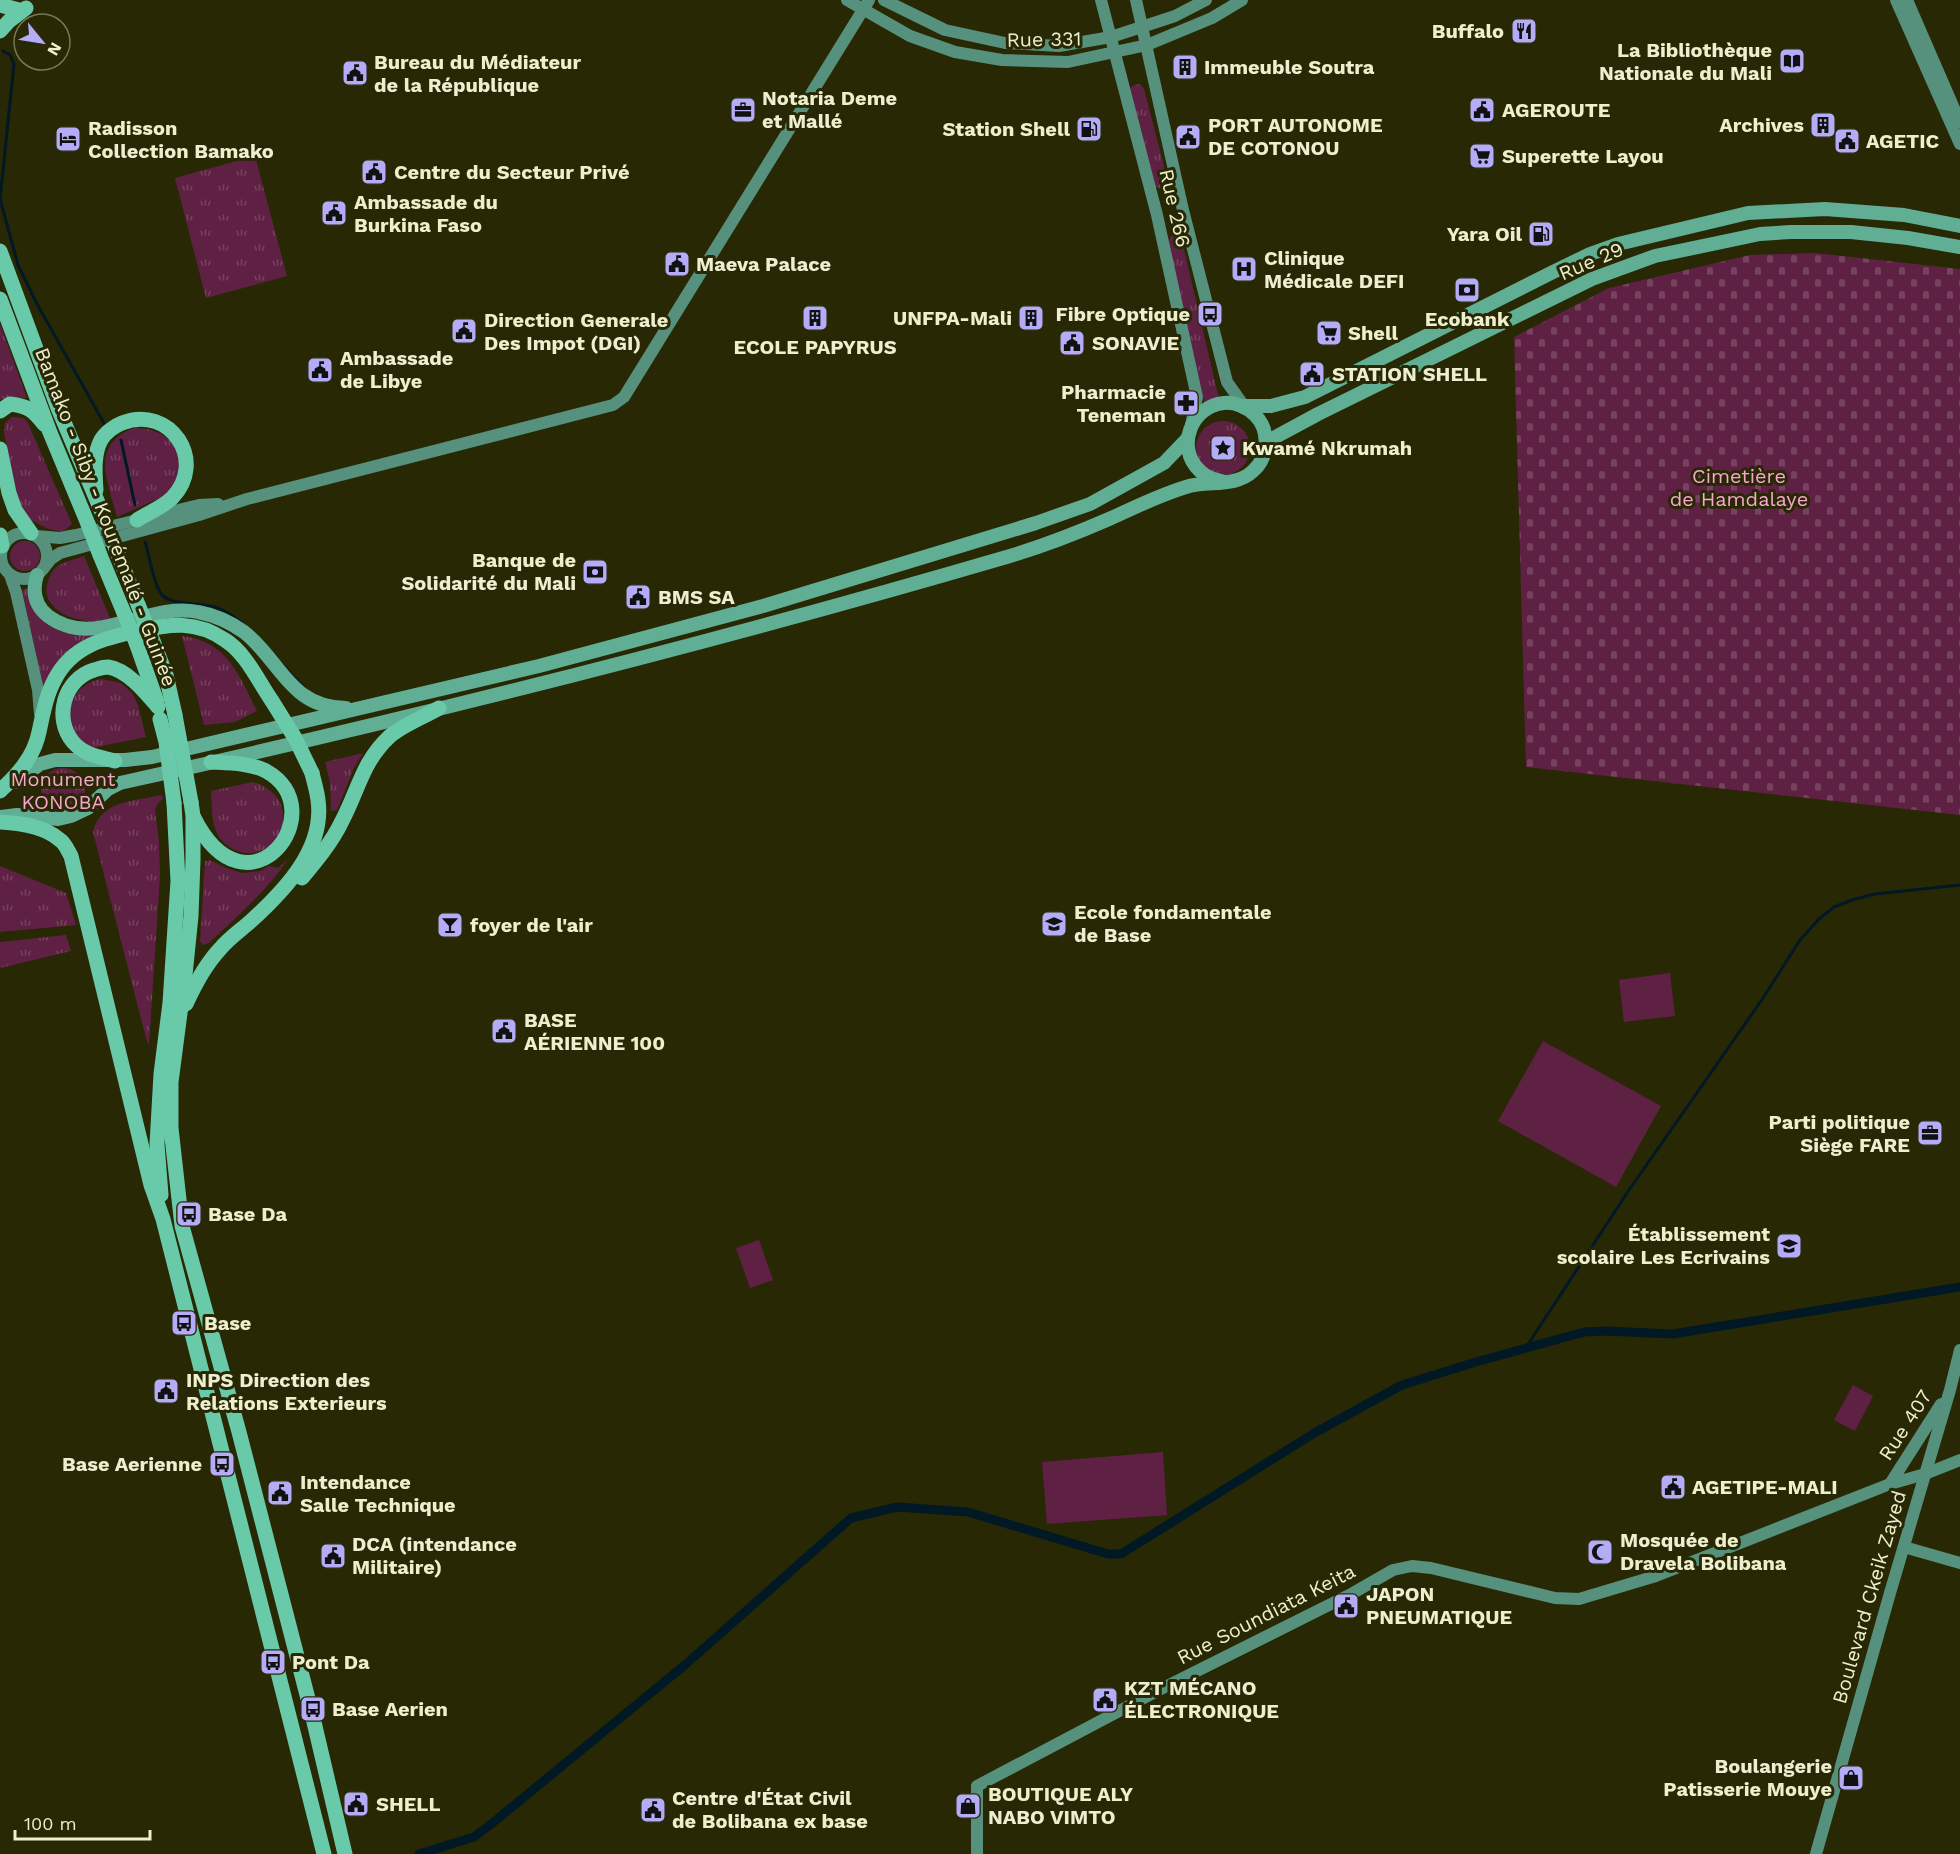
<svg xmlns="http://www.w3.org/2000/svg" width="1960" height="1854" font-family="'Work Sans',sans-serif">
  <defs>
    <pattern id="grass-tufts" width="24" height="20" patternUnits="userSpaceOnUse" patternTransform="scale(1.5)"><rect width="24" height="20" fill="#5f2143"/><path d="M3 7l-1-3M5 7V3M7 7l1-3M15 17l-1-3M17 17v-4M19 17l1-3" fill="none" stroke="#76425d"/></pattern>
    <pattern id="cemetery-stones" width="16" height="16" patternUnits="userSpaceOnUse" patternTransform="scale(1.5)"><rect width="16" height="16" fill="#5f2143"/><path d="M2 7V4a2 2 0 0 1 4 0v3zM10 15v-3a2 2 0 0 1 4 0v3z" fill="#76425d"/></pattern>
  </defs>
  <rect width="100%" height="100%" fill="#282805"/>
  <g fill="url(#grass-tufts)">
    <path d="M1137,84l4,1 3,4 24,93 -5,7 -8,-2 -25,-97 2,-4z"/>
    <path d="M255,156l32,120 -81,22 -31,-120z"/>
    <path d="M1176,235l4,2 2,4 37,158 -15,3 -36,-160 3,-6z"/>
    <path d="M0,324l27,74h-13l-2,-2 -12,4z"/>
    <path d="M12,417l11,1 4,3 45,103 -7,6 -6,1 -11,-2 -19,-10 -10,-13 -15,-73 1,-10z"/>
    <circle cx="1223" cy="448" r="27"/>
    <path d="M134,428c25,-1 51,15 45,43 -1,8 -7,16 -10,23l-52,23c-9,-35 -28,-72 17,-89z"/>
    <circle cx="25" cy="556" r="15"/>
    <path d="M84,556l26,62c-23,10 -73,-5 -62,-37 2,-6 5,-12 10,-15 8,-5 18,-7 26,-10z"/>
    <path d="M29,588c3,9 6,24 13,31 16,19 45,16 67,14l-65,57 -22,-100z"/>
    <path d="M182,636c45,5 57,39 75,75l-22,11 -31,3z"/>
    <path d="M101,679l20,4 11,10 6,12 8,32 -54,11c-3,-2 -9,-4 -12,-7 -22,-23 -8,-57 21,-62z"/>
    <path d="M363,753l-9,15 -17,42 -6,1 -1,-29 -5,-20z"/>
    <circle cx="63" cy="790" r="22"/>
    <path d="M253,782c55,17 26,84 -15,69 -9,-3 -17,-9 -21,-18 -6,-12 -5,-28 -6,-42z"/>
    <path d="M162,795l1,4 -5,4 -3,7 4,32 1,34 -11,169 -3,-7 -53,-206c7,-32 43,-31 69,-37z"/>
    <path d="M288,859c-21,32 -51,57 -79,84l-6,2 -3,-4 5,-80 5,-1 16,8 16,5 18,-2 9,-5 9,2z"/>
    <path d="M0,866l66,27 10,32 -76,7z"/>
    <path d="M66,935l5,16 -71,17v-26z"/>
  </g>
  <path fill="url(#cemetery-stones)" d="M1815,253l145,16v546l-434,-48 -12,-430 95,-49 141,-33z"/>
  <g fill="#5f2143">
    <path d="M1670,973l5,43 -51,6 -5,-42z"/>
    <path d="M1543,1041l118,65 -45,81 -118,-66z"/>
    <path d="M759,1240l14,40 -23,8 -14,-40z"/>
    <path d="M1853,1385l20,11 -18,35 -21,-11z"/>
    <path d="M1163,1452l4,63 -120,9 -5,-62z"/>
  </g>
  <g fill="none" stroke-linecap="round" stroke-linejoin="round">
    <g stroke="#001924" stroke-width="3">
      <path d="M0,199l18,66 19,39 68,121"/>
      <path d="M0,199l14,-135 -4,-9 -7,-4"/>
      <path d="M121,440l14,65"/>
      <path d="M145,542c5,16 7,36 15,50 8,15 43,10 58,16 9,4 17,9 24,15"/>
      <path d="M280,662l24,26"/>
      <path d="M1525,1349l104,-159 132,-189 39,-61 19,-21 15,-12 18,-7 23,-6 85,-9"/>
    </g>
    <path stroke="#001924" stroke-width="9" d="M419,1854l55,-17 21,-16 191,-157 165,-146 46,-11 71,5 140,42h13l195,-122 86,-47 74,-23 108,-30 21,-1 68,3 287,-47"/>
    <g stroke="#55917c" stroke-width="12">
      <path d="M847,0l63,36 45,16 47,8 66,2 79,-17 65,-27 30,-18"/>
      <path d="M884,0l61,30 60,13 54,3 52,-9 64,-21 31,-16"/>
      <path d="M1101,0l56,215 40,182 -6,28"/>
      <path d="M1136,0l47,210 44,172 17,24"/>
      <path d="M1896,0l64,144"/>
      <path d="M1907,0l53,122"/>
      <circle cx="24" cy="556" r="23"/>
      <path d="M36,536l24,2 16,-3 123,-30 19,-1"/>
      <path d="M43,569l8,-10 9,-6 139,-38 48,-16 366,-94 11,-8 245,-397"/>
      <path d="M10,575l6,17 22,98 2,24"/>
      <path d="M1890,1484l51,-80"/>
      <path d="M1904,1547l56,16"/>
      <path d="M977,1854v-68l182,-96 194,-97 40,-23 19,-4 19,2 124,30 24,1 77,-23 234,-92 35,-10 35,-14"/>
      <path d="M1816,1854l74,-261 60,-203 10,-40"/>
    </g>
    <g stroke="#60af94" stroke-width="14">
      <path d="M1244,406h27l34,-9 246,-124 39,-19 28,-10 130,-31 77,-4 79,6 56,11"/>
      <path d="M1266,442l52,-28 274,-135 63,-23 105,-22 31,-2h60l57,6 52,9"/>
      <path d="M37,575c-5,16 -3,30 11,41 46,35 99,-15 150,-4 16,3 32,10 46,20 37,29 46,76 102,76"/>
      <path d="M15,782l25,-18 15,-4h70l27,-3 387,-91 224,-60 273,-83 54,-19 74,-41 23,-24"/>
      <path d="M0,817l17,-2 41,4 13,-3 17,-8 20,-19 12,-6c299,-66 596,-141 890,-227 33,-10 67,-23 99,-37 25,-11 50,-24 77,-32 22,-7 49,1 67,-16 16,-14 17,-41 2,-56 -8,-8 -20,-13 -31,-12 -33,3 -49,45 -24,68 7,7 15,9 25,11"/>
    </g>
    <g stroke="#69caa9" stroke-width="15">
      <path d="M0,5l19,5"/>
      <path d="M0,31l9,-10 17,-13"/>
      <path d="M0,251l58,157 46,109"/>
      <path d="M0,299l49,131 39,94"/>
      <path d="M0,411l10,-7c18,2 23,6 34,20"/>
      <path d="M0,449l9,44 6,17 16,23"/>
      <path d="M96,490c-1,-16 -3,-35 5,-50 4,-7 13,-14 21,-17 48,-19 86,38 50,75 -9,9 -24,15 -35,22"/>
      <path d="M0,535l2,11"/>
      <path d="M116,549l23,58"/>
      <path d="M100,555l24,58"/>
      <path d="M153,641l13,34 9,40"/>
      <path d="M137,645l20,57"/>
      <path d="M115,761c-15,-4 -31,-6 -42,-19 -20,-24 -9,-63 21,-72 3,-1 10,-3 14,-3 20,3 38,26 50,40"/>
      <path d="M0,791c18,-17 34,-34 39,-59 4,-18 7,-37 16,-53 17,-33 49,-41 83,-48 32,-7 58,-11 87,9 21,13 33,41 47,61"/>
      <path d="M191,802l2,14v44l-2,56 -6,59 -14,107v46l11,98 57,206 75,290 31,132"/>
      <path d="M194,818c54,107 142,-8 72,-47 -16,-8 -37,-8 -55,-9"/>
      <path d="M0,822c20,1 44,4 60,18 5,3 8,11 11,16l80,329 12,34 161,635"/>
      <path d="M302,878c15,-18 30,-36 40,-57 17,-32 20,-59 48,-85 13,-11 34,-19 49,-28"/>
      <path d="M186,1004c9,-20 19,-39 34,-55 9,-11 21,-19 31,-28 33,-30 74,-72 67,-121 -1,-9 -4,-18 -6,-27"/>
      <path d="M161,1195l-4,-51 4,-70 9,-71 8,-122 -4,-78"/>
    </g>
    <g stroke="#69caa9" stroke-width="15">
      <path d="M104,517l12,32"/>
      <path d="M88,524l12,31"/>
      <path d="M139,607l14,34"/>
      <path d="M124,613l13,32"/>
      <path d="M272,701l23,37 17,35"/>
      <path d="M175,715l16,87"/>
      <path d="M160,719l6,23 8,61"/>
    </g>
  </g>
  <defs>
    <g id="restaurant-square" transform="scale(1.35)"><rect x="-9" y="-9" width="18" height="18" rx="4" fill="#b5acf8" stroke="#282805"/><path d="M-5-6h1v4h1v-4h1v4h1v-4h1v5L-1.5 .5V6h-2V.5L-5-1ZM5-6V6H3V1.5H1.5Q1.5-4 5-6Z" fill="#111"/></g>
    <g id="library-square" transform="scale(1.35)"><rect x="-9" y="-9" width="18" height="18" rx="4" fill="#b5acf8" stroke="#282805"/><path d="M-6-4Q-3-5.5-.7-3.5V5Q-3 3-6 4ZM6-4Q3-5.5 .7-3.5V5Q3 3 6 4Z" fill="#111"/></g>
    <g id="building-square" transform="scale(1.35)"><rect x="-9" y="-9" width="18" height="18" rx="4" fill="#b5acf8" stroke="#282805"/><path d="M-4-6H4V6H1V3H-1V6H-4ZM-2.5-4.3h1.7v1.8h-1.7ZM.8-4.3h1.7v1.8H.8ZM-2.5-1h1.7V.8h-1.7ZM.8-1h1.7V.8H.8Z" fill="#111"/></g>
    <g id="civic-square" transform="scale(1.35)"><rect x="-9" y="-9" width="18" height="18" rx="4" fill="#b5acf8" stroke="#282805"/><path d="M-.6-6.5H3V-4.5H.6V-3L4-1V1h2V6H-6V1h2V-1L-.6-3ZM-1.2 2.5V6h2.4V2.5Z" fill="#111"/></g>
    <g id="office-square" transform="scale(1.35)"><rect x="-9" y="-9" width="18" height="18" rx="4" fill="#b5acf8" stroke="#282805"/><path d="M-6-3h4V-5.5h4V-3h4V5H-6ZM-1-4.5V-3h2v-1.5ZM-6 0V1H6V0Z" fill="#111"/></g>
    <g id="fuel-square" transform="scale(1.35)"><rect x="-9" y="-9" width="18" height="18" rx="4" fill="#b5acf8" stroke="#282805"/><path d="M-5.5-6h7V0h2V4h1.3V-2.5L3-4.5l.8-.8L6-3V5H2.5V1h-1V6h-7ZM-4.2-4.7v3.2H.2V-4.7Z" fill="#111"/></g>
    <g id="hotel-square" transform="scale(1.35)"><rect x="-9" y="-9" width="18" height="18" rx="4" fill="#b5acf8" stroke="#282805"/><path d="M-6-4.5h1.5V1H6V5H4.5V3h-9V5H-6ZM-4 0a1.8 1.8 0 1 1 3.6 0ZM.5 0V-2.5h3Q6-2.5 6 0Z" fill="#111"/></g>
    <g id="supermarket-square" transform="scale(1.35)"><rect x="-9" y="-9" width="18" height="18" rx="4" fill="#b5acf8" stroke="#282805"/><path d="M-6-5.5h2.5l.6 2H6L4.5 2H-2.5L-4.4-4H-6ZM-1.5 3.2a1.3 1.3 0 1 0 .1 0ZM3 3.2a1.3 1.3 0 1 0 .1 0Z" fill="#111"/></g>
    <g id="hospital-square" transform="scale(1.35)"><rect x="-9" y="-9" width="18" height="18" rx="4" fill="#b5acf8" stroke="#282805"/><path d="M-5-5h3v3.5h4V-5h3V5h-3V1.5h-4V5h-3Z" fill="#111"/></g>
    <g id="bank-square" transform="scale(1.35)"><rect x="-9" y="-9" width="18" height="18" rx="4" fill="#b5acf8" stroke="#282805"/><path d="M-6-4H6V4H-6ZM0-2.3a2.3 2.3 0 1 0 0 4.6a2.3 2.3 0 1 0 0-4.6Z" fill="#111"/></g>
    <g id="bus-square" transform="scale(1.35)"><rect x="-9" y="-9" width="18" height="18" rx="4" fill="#b5acf8" stroke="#282805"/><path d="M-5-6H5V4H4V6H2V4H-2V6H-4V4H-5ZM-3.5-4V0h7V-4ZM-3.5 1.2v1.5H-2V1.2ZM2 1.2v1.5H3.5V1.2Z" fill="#111"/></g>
    <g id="pharmacy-square" transform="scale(1.35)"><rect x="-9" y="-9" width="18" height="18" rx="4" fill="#b5acf8" stroke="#282805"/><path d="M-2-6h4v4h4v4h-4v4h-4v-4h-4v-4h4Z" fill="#111"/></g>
    <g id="sight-square" transform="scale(1.35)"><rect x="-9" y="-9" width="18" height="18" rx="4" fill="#b5acf8" stroke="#282805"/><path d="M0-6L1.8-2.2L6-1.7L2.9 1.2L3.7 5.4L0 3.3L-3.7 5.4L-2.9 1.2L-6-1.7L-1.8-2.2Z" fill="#111"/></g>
    <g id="school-square" transform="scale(1.35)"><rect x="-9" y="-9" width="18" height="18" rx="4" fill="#b5acf8" stroke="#282805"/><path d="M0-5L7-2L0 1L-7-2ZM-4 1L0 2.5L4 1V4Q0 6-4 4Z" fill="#111"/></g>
    <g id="bar-square" transform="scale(1.35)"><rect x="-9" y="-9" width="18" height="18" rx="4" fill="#b5acf8" stroke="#282805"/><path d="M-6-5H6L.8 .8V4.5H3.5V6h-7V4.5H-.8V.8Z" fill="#111"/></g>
    <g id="mosque-square" transform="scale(1.35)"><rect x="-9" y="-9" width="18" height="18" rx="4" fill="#b5acf8" stroke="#282805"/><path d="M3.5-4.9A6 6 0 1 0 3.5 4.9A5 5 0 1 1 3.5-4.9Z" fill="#111"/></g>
    <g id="shop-square" transform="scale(1.35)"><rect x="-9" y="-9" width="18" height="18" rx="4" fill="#b5acf8" stroke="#282805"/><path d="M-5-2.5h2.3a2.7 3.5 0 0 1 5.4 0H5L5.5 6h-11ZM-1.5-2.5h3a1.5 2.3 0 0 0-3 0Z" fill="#111"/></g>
  </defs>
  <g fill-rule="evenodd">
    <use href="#restaurant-square" x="1524" y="31"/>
    <use href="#library-square" x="1792" y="61"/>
    <use href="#building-square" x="1185" y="67"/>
    <use href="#civic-square" x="355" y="73"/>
    <use href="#office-square" x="743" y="110"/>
    <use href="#civic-square" x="1482" y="110"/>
    <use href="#building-square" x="1823" y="125"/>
    <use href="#fuel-square" x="1089" y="129"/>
    <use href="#civic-square" x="1188" y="137"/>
    <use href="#hotel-square" x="68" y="139"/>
    <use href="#civic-square" x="1847" y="141"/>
    <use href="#supermarket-square" x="1482" y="156"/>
    <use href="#civic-square" x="374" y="172"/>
    <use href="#civic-square" x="334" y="213"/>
    <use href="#fuel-square" x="1541" y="234"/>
    <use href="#civic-square" x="677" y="264"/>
    <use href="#hospital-square" x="1244" y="269"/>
    <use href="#bank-square" x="1467" y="290"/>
    <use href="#bus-square" x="1210" y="314"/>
    <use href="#building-square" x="815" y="318"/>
    <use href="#building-square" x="1031" y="318"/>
    <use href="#civic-square" x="464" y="331"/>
    <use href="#supermarket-square" x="1329" y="333"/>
    <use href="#civic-square" x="1072" y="343"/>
    <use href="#civic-square" x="320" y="370"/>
    <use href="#civic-square" x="1312" y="374"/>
    <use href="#pharmacy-square" x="1186" y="403"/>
    <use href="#sight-square" x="1223" y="448"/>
    <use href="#bank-square" x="595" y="572"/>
    <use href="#civic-square" x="638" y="597"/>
    <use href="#school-square" x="1054" y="924"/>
    <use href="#bar-square" x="450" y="925"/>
    <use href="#civic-square" x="504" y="1031"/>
    <use href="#office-square" x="1930" y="1133"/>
    <use href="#bus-square" x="189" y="1214"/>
    <use href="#school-square" x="1789" y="1246"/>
    <use href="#bus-square" x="184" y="1323"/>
    <use href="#civic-square" x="166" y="1391"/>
    <use href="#bus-square" x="222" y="1464"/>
    <use href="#civic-square" x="1673" y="1487"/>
    <use href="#civic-square" x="280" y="1493"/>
    <use href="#mosque-square" x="1600" y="1552"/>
    <use href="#civic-square" x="333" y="1556"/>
    <use href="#civic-square" x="1346" y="1606"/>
    <use href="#bus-square" x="273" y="1662"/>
    <use href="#civic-square" x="1105" y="1700"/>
    <use href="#bus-square" x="313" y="1709"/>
    <use href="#shop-square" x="1851" y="1778"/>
    <use href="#civic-square" x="356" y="1804"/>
    <use href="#shop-square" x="968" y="1806"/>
    <use href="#civic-square" x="653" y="1810"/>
  </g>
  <g text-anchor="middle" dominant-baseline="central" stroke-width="6" stroke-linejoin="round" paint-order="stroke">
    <g font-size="20" font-weight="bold" fill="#edefce" stroke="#282805" text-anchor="start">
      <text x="1504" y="31" text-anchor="end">Buffalo</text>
      <text x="1772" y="50" text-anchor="end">La Bibliothèque<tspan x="1772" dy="23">Nationale du Mali</tspan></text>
      <text x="374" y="62">Bureau du Médiateur<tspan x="374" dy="23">de la République</tspan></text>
      <text x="1204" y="67">Immeuble Soutra</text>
      <text x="762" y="98">Notaria Deme<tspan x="762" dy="23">et Mallé</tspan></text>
      <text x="1502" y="110">AGEROUTE</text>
      <text x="1208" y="125">PORT AUTONOME<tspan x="1208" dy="23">DE COTONOU</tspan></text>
      <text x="1804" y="125" text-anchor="end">Archives</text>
      <text x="88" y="128">Radisson<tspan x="88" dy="23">Collection Bamako</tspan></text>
      <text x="1070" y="129" text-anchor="end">Station Shell</text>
      <text x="1866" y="141">AGETIC</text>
      <text x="1502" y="156">Superette Layou</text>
      <text x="394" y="172">Centre du Secteur Privé</text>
      <text x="354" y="202">Ambassade du<tspan x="354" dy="23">Burkina Faso</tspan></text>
      <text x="1522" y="234" text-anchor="end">Yara Oil</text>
      <text x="1264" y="258">Clinique<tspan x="1264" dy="23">Médicale DEFI</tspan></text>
      <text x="696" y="264">Maeva Palace</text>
      <text x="1190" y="314" text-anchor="end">Fibre Optique</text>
      <text x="1012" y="318" text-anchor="end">UNFPA-Mali</text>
      <text x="1467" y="319" text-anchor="middle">Ecobank</text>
      <text x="484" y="320">Direction Generale<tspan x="484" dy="23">Des Impot (DGI)</tspan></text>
      <text x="1348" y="333">Shell</text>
      <text x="1092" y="343">SONAVIE</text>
      <text x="815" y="347" text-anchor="middle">ECOLE PAPYRUS</text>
      <text x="340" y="358">Ambassade<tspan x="340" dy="23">de Libye</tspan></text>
      <text x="1332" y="374">STATION SHELL</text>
      <text x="1166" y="392" text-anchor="end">Pharmacie<tspan x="1166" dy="23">Teneman</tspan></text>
      <text x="1242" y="448">Kwamé Nkrumah</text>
      <text x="576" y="560" text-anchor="end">Banque de<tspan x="576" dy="23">Solidarité du Mali</tspan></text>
      <text x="658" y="597">BMS SA</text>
      <text x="1074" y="912">Ecole fondamentale<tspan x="1074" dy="23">de Base</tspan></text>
      <text x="470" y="925">foyer de l'air</text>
      <text x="524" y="1020">BASE<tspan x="524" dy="23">AÉRIENNE 100</tspan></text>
      <text x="1910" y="1122" text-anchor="end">Parti politique<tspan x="1910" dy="23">Siège FARE</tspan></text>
      <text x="208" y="1214">Base Da</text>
      <text x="1770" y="1234" text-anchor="end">Établissement<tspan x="1770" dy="23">scolaire Les Ecrivains</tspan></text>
      <text x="204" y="1323">Base</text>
      <text x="186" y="1380">INPS Direction des<tspan x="186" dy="23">Relations Exterieurs</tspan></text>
      <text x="202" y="1464" text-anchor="end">Base Aerienne</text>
      <text x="300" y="1482">Intendance<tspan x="300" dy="23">Salle Technique</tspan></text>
      <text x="1692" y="1487">AGETIPE-MALI</text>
      <text x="1620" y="1540">Mosquée de<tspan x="1620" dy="23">Dravela Bolibana</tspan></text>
      <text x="352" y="1544">DCA (intendance<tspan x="352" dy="23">Militaire)</tspan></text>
      <text x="1366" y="1594">JAPON<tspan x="1366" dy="23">PNEUMATIQUE</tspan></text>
      <text x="292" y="1662">Pont Da</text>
      <text x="1124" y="1688">KZT MÉCANO<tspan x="1124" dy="23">ÉLECTRONIQUE</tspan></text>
      <text x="332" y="1709">Base Aerien</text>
      <text x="1832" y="1766" text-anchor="end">Boulangerie<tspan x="1832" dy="23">Patisserie Mouye</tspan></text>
      <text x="988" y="1794">BOUTIQUE ALY<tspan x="988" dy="23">NABO VIMTO</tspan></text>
      <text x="672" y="1798">Centre d'État Civil<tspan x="672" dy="23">de Bolibana ex base</tspan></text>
      <text x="376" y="1804">SHELL</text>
    </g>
    <g font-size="20" fill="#edefce" stroke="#282805">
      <text transform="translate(1044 39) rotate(-1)">Rue 331</text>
      <text transform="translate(1175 208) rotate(77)">Rue 266</text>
      <text transform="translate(1591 261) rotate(-23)">Rue 29</text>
      <text transform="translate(106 517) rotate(69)">Bamako - Siby - Kourémalé - Guinée</text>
      <text transform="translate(1905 1425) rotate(-57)">Rue 407</text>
      <text transform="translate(1869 1597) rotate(-74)">Boulevard Ckeik Zayed</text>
      <text transform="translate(1266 1614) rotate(-27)">Rue Soundiata Keita</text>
    </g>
    <g font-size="20" fill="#f8a6ce" stroke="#282805">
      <text x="1739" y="476">Cimetière<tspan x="1739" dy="23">de Hamdalaye</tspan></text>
      <text x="63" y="779">Monument<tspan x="63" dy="23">KONOBA</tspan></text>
    </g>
  </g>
  <g transform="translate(42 42) rotate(120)"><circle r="28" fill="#282805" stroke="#777855" stroke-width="1.5"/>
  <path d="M0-4.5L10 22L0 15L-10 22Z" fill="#b5acf8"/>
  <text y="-9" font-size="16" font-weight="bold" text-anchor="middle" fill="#edefce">N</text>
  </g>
  <path d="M15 1830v9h135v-9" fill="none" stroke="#edefce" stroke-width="3"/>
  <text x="24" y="1830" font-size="18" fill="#edefce" stroke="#282805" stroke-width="4.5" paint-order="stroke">100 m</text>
</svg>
